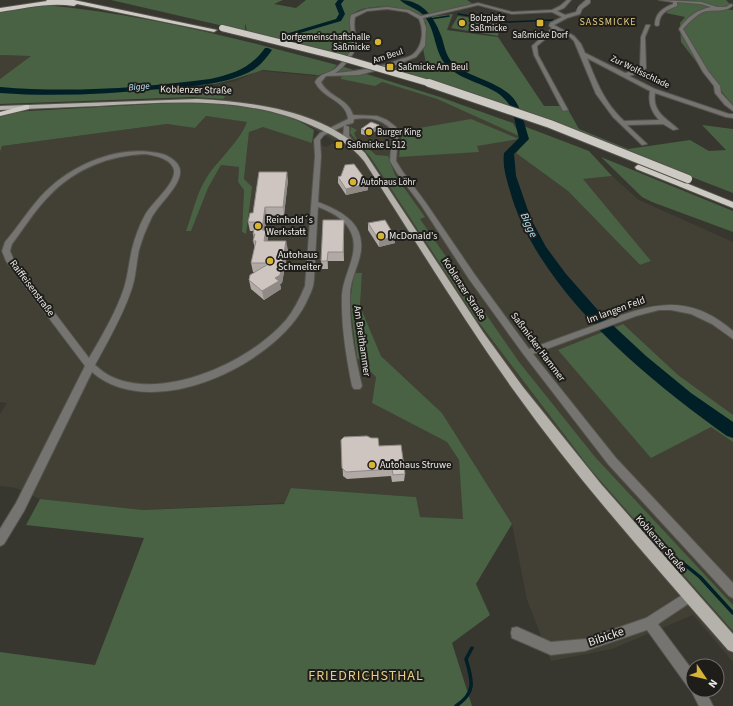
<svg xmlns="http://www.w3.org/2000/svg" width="733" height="706" font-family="'Source Sans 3',sans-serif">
  <rect width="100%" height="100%" fill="#37362f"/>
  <g fill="#424034">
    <path d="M0,55l32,1 -32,23z"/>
    <path d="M263,71l53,5h26l-1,3 41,3 55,17 90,41 -11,13 52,38 72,74 11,-4 -69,-82 30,-3 27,24 94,42v420l-40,-47 -81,34 -61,12 -24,-61 -15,-76 -70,-111 -61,-57 -21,-50 2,-33h-7l2,85 19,19 -4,26 75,39 12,18 5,59 -45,-2 -3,-20 -124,-9 -8,15 -142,7 -102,-11 -24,-11 -16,-2v-72l7,-11 -7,-1v-250l2,-6 165,-22 28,4 11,-12 42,6 -11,19 -21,23 -12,18 4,6 13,-23 18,2 -1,15 6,8 -2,42 4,2 -2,-54 5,-48 13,-6 64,21 10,-5 -37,-22 -80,-17 8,-10h-44l-3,-4 34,-3 22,-5 20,-9z"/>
  </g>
  <g fill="#486243">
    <path d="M111,0h172l-9,4 22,4 10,-8h161l6,4c-17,4 -34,10 -51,11 -6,0 -12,-5 -18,-6 -15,-3 -41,-5 -53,6 -1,14 5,30 -5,41l-99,-25 -2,-8v8z"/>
    <path d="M666,0h60l5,5 -7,4 9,1v95l-11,-13 -21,-31v7l-20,-26 -1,-19 5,-6 -19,-4 10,-11 28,2 11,4h8l-28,-7z"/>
    <path d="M44,5c100,9 196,34 293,60l-5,6 -16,5 1,-1 -54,-5 -28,9 -20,5 -36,3 4,6h45l-5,6 -30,-2 -193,7v-13h17l1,-1 -18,-1v-10l31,-23 -31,-1v-43l23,-5z"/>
    <path d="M453,14l-6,16 51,7 46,69h22l13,23 49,20 62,-9 19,11 17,-1 -24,-25 31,4v64l-220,-85 -122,-40 35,-5 -3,-14 3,-3v-23l-4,-5z"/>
    <path d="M458,16l15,2 1,-1 26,5 -2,14 -47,-8z"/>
    <path d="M341,66l99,31 73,26 8,14 -84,-38 -55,-17 -7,4 -34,-7 1,-5 -7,-1z"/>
    <path d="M189,102c45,2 87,3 125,28l-2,13 -49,-16 -14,5 -5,47 8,8 -6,47 -4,-2 2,-42 -6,-8 1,-15 -18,-2 -13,23 -17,43h-5c6,-16 10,-35 18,-49 12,-22 34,-37 43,-60l-41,-6 -11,12 -28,-4 -165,22 -2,6v-35l11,-5z"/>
    <path d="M471,119l48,20 -42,7 2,6 -80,5 3,-26z"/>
    <path d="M521,125l68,26 23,25 -29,3 68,82 -11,4 -72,-74 -52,-38 11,-13z"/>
    <path d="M351,127l6,3 -3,3 2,5 20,17 12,1 7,19 30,42 -5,2 99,143 76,95 138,148v26l-141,-160 -115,-151 -106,-162 -21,-25z"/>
    <path d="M601,157l132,54v21l-81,-30 -10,-5z"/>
    <path d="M354,273h8l-2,33 21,50 61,57 70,111 -36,60 14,31 -38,28 20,63h-472v-54l95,13 49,-127 -118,-13 14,-26 103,11 141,-6 7,-16 125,9 4,20 43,2 -4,-59 -12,-18 -75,-39 4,-26 -19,-19 -7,-55z"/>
    <path d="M623,324l55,51 55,40v27l-22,-15 -60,31 -93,-108z"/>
  </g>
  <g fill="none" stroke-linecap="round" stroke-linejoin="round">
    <g stroke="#011f27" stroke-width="1.5">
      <path d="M578,10l-1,-3 7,-3 2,-4"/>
      <path d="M458,14l50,8 45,-2"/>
      <path d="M430,19l19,-3"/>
    </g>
    <g stroke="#011f27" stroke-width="3.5">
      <path d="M675,565l9,-1 16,13 33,36"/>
      <path d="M456,706c21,-14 16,-26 10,-47l6,-11"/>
    </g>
    <g fill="#011f27" fill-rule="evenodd">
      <path d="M338,0h6l-3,4 4,10 -4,7 -58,17 -4,-2 57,-17 3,-5 -4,-10z"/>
      <path d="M400,0c23,0 35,18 42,38 2,7 4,17 9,23 7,8 17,12 26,16 41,17 40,21 52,62l-15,15 2,22 15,43 15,28 20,27 38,43 42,39 45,37 42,29v16l-6,-2c-80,-57 -184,-142 -215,-238 -4,-15 -10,-30 -8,-45l15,-15c-3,-10 -4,-22 -9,-32 -13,-23 -47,-22 -64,-41 -12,-14 -10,-34 -21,-48 -7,-9 -18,-10 -25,-17z"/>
      <path d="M265,48h3l4,2c-5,7 -11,15 -19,20 -27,15 -61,16 -92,19 -54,5 -107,8 -161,4v-6c69,6 141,1 210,-8 23,-5 41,-11 55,-31z"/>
    </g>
    <g stroke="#54534c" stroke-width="2">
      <g id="minor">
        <path d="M567,0h4l-7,8 -7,3 8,4 11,-3 2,-5 8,-7h4v3l-8,6 -2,5 -13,4 -13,7 20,11 7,8 4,9 40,20 14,-3 1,-2 1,-31 5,-12h4l-5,12 1,31 -3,4 -14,4 26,13 74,25h4v4l-7,-1 -71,-24c-3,19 11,25 23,36l-5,1 -10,-6 -36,1 20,19 -5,1 -29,-28 -17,-23 -22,-53 -6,-6 -12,-5 -19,16 1,9 30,55 -5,1 -29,-56 -2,-9 20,-18 -3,-2 1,-3 12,-6 -10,-5 -40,2 -34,-9 -55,13 3,10 -1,18 -9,11 -23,9 -34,9 -33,1 -5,6c7,15 27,16 32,33l24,1 10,4 9,7 2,8 -2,26 7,11 23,31 49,72 54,74c22,-8 44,-16 66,-24 52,-20 91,-35 138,6v8l-21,-15 -21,-10 -20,-4h-12l-23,6 -103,38 83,104 117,125v15l-4,-2 -121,-132 -84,-109 -55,-76 -48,-74 -24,-32 -7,-12 2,-26 -1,-6c-11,-11 -23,-12 -37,-10l-1,4 -8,2 4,2v9l10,12 -1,1h-4l-11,-13 1,-10 -20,9 -4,5 1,16 -3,46c26,10 49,23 42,54 -3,13 -10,25 -10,39 -1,31 5,61 12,91l-2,3h-6l-2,-3c-6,-30 -11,-61 -10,-91 1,-20 17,-40 10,-60 -5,-15 -20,-23 -34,-28 -1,18 -2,36 -3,54 -1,8 0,17 -2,25 -1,5 -5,12 -7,17 -31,62 -155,121 -214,69l-68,139 -20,33 -4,2v-17l16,-26 69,-137 -79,-105 -4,-10 3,-9c14,-16 25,-35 40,-50 28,-28 73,-47 113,-39 8,1 21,8 22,17 2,16 -23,35 -29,49 -5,10 -9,20 -12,31 -3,14 -3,28 -8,41 -9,26 -23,50 -36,74 5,4 9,8 15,11 53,26 140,-14 176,-56 8,-10 14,-22 19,-34l10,-130 -1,-16 6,-7 28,-14c-2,-19 -25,-20 -33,-37 5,-9 12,-8 20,-13 5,-4 11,-12 15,-17 6,-12 -3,-25 1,-37l16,-6 20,-2 22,3 12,6 57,-13 34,9 40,-2 8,-4zM387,9l20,3 12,7c5,11 4,28 -7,36 -3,2 -8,3 -11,4 -22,9 -43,12 -66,14 5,-3 8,-6 12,-11 18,-21 4,-24 8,-45l12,-6zM587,58l63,33c-2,12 1,20 9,29l-35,1c-20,-19 -27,-38 -37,-63zM146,154c9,2 25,4 28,16 2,14 -23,33 -29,45 -6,11 -10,22 -13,34 -3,13 -4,26 -8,39 -8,24 -22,48 -35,70l-76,-100 -3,-7 2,-7c12,-16 23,-34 37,-48 25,-27 61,-41 97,-42z"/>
        <path d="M659,0l42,2 16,5h9l5,-3 2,1c-6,8 -21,4 -30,7 -8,4 -14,10 -20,17l25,42 12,15 1,7 12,13v5l-8,-6 -10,-12 -1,-7 -11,-14 -24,-43c8,-12 18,-19 32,-22l-10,-3 -24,-2v4c-10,4 -18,7 -18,19l-2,1 -2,-1c0,-12 8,-17 18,-21v-2z"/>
        <path d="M690,590l4,2 2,4 -2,4 -36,24 35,47v19h12l8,16h-14l-8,-16 1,-2 -4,-1 -41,-57 -62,21 -34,4 -39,-17 -1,-5 1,-5 5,-1 34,15 34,-3 61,-21z"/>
      </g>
    </g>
    <g stroke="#54534c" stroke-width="2">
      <path id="major" d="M197,99c56,3 126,11 168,54l118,179 40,55 78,97 132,150v18l-5,-2c-73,-84 -148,-167 -213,-258 -54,-75 -101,-154 -151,-231 -13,-16 -29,-25 -47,-33 -68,-33 -147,-26 -220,-22 -32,1 -65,3 -97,4v-4z"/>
    </g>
    <g stroke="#54534c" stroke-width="2">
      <g id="highway">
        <path d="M46,0h28l143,30 -3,2 -137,-28 -3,2c-24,-4 -49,2 -74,6v-4l47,-7z"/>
        <path d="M26,105h3v4l-29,7v-4z"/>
        <path d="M639,164l94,38v6l-97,-39 -1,-2z"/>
      </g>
    </g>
    <use href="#minor" fill="#757471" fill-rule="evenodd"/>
    <use href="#major" fill="#b4b2ab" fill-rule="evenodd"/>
    <use href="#highway" fill="#cccac2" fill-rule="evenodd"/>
    <g stroke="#54534c" stroke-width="8" stroke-linecap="butt">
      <path id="highway-bridge-far1" d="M222,28l117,29 93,27"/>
    </g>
    <g stroke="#54534c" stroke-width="10" stroke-linecap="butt">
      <path id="highway-bridge" d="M429,83l121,41 138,55"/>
    </g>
    <use href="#highway-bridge-far1" stroke="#cccac2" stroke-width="6"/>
    <use href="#highway-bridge" stroke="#cccac2" stroke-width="8"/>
  </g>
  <g fill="#b1a9a6">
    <path d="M379,125v4l-11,7 -7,-2v-5z"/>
    <path d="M341,176l27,14 -22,5 -8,-12v-6z"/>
    <path d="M288,180l-4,35 -17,1 -2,14 3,8 -1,3 21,9 -6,33 -2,1 1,5 -17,11 -13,-11 -2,-9 7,-8h-3l-2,-9 4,-15 -2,-7 1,-2 -1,-5 1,-3h-4l-2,-9 5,-9z"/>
    <path d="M344,220v41h-16v8h-6l-1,-8z"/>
    <path d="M368,223l27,14v6l-16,4 -11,-17z"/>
    <path d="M341,440l38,6 26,28 -1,7 -12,1 -1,-6 -44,3 -4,-3z"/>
  </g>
  <g fill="#908a87">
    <path d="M379,125v4l-11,7v-4z"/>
    <path d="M287,172l1,8 -4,35 -1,-8z"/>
    <path d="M368,183v7l-22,5v-6z"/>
    <path d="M265,207l2,9 -3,22 -2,-8z"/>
    <path d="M344,220v41l-1,-9z"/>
    <path d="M266,230l2,8 -3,11 -1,-8z"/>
    <path d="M395,237v6l-16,4v-7z"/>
    <path d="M286,241l2,9 -6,33 -2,1 1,5 -17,11 -2,-9 13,-13z"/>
    <path d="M328,252v17l-1,-8z"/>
  </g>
  <g fill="#cec5c1" stroke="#908a87">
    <path d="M371,122l8,3 -11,7 -7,-3z"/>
    <path d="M354,164l14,19 -22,6 -8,-12 3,-1 4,-11z"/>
    <path d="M259,172h28l-4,35h-18l-3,23h4l-2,11h22l-6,34 -5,3 4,3 -17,10 -13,-11 1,-5 20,-12h-19l5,-22h-3l2,-7h-2l3,-12h-8l2,-9h3z"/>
    <path d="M323,220h21l-1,32h-15l-1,9h-6z"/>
    <path d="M385,220l10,17 -16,3 -11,-17z"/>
    <path d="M367,436l4,2h7l1,8 22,-1 4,29 -12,1 -1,-6 -46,3 -4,-4 -1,-28 3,-3z"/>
  </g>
  <g fill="#d8b434" stroke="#1e1d1a" stroke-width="1.5">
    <circle cx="462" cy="23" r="4"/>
    <rect x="536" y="19" width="8" height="8" rx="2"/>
    <circle cx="378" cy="42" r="4"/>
    <rect x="386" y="63" width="8" height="8" rx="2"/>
    <circle cx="369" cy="132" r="4"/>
    <rect x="335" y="141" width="8" height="8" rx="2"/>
    <circle cx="353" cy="182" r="4"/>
    <circle cx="258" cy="226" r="4"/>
    <circle cx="381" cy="236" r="4"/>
    <circle cx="270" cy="261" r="4"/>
    <circle cx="372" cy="465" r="4"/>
  </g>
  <g text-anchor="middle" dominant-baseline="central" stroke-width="4" stroke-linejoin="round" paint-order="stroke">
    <g font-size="9" fill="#ecebe7" stroke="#1e1d1a" text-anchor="start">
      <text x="470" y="18">Bolzplatz<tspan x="470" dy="10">Saßmicke</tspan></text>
      <text x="540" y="35" text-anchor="middle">Saßmicke Dorf</text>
      <text x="370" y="37" text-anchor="end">Dorfgemeinschaftshalle<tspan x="370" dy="10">Saßmicke</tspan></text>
      <text x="398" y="67">Saßmicke Am Beul</text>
      <text x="377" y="132">Burger King</text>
      <text x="347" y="145">Saßmicke L 512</text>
      <text x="361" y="182">Autohaus Löhr</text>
    </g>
    <g font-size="9" fill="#ecebe7" stroke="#1e1d1a">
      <text transform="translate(388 56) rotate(-18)">Am Beul</text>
      <text transform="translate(640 72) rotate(26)">Zur Wolfsschlade</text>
    </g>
    <g font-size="9" font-style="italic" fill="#b6e9fa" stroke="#1e1d1a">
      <text transform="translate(139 87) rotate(-5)">Bigge</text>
    </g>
    <g font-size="10" letter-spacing="1" fill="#e5cd81" stroke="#1e1d1a">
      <text x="608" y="22">SASSMICKE</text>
    </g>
    <g font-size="10" fill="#ecebe7" stroke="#1e1d1a">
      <text transform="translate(196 90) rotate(1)">Koblenzer Straße</text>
      <text transform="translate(32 288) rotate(53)">Raiffeisenstraße</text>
      <text transform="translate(464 289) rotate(57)">Koblenzer Straße</text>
      <text transform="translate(616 310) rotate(-20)">Im langen Feld</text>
      <text transform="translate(362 341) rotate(82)">Am Breithammer</text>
      <text transform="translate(538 347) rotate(53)">Saßmicker Hammer</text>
      <text transform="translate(661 544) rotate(49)">Koblenzer Straße</text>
    </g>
    <g font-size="10" fill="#ecebe7" stroke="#1e1d1a" text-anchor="start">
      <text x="266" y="220">Reinhold´s<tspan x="266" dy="12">Werkstatt</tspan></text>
      <text x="389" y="236">McDonald's</text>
      <text x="278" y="255">Autohaus<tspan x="278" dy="12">Schmelter</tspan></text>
      <text x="380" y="465">Autohaus Struwe</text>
    </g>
    <g font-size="11" font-style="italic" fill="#b6e9fa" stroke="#1e1d1a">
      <text transform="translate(529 225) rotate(66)">Bigge</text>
    </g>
    <g font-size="12" fill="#ecebe7" stroke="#1e1d1a">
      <text transform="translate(606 637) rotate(-19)">Bibicke</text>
    </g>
    <g font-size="14" letter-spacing="1" fill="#e5cd81" stroke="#1e1d1a">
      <text x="366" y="676">FRIEDRICHSTHAL</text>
    </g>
  </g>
  <g transform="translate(705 678) rotate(125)"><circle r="19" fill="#1e1d1a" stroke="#706f6c"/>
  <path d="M0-3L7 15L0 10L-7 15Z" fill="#d8b434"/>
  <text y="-6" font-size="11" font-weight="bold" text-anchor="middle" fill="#ecebe7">N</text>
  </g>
</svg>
